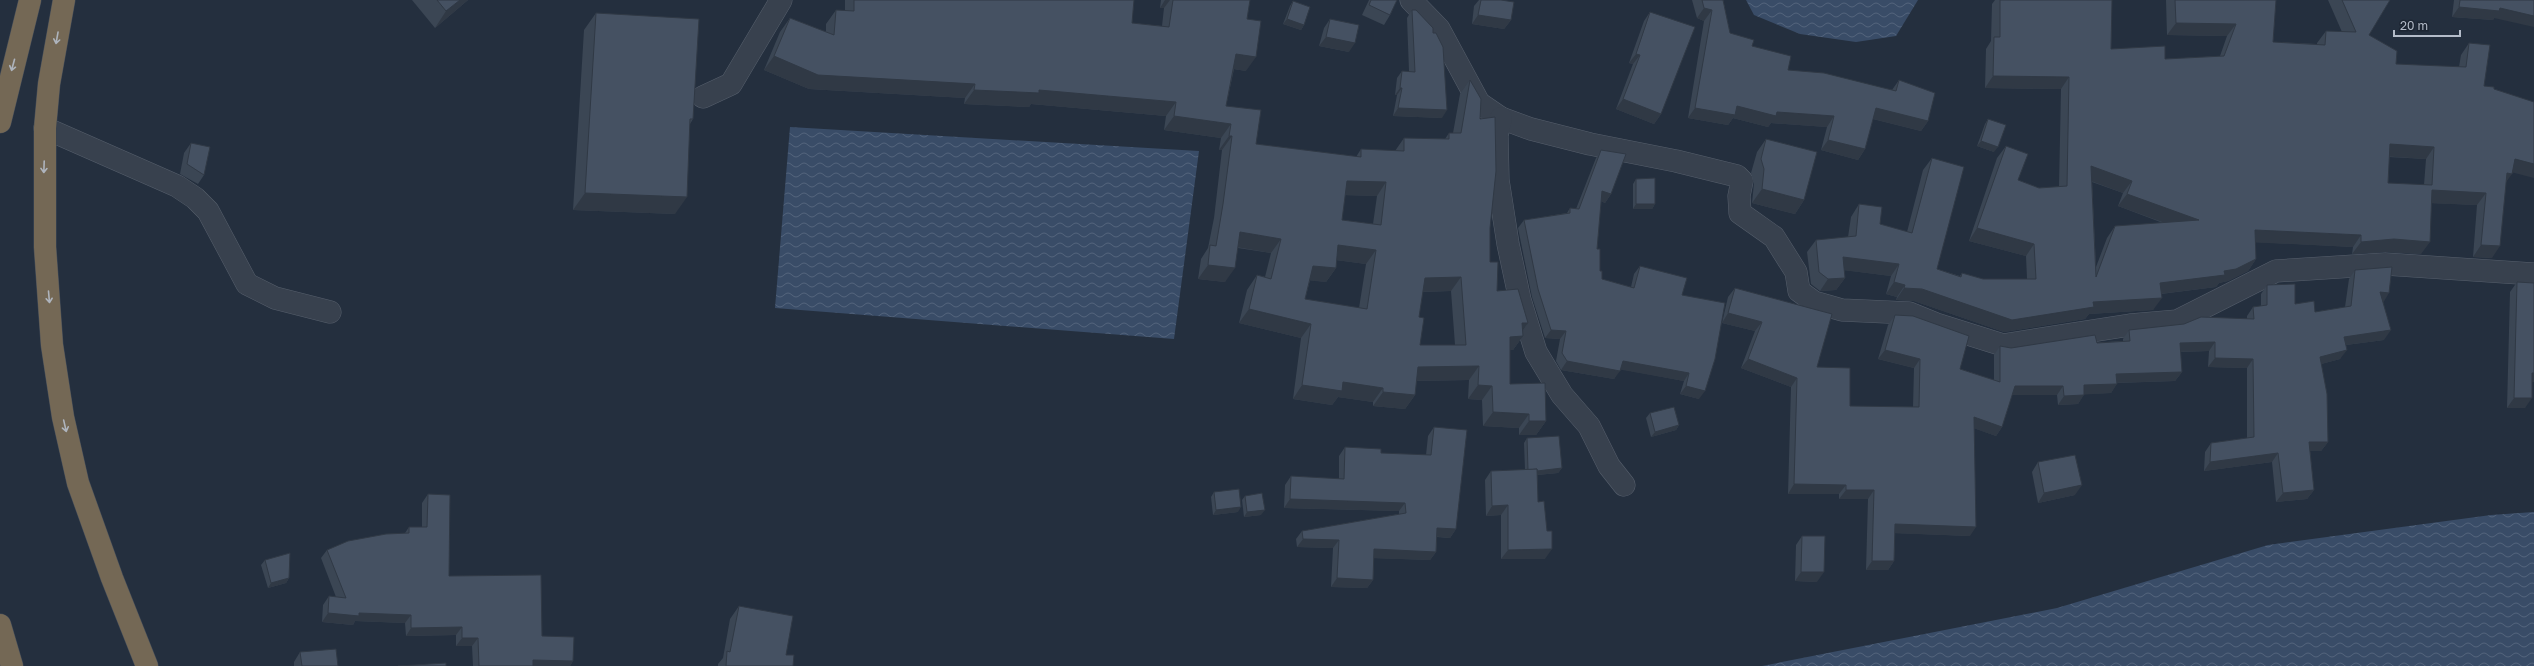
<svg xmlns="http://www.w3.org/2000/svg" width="2534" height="666" font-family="'Golos Text',sans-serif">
  <defs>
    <pattern id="water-waves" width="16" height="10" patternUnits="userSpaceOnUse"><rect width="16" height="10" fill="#394c67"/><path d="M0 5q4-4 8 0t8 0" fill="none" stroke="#53647b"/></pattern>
  </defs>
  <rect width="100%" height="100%" fill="#242f3e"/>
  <g fill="url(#water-waves)">
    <path d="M1746,0h172l-22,36 -40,6 -56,-8 -46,-19z"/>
    <path d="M790,127l409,24 -25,188 -399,-31z"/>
    <path d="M2534,512v154h-772l295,-58 211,-63 223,-30z"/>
  </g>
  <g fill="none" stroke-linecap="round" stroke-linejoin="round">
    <g stroke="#565f6c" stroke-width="23">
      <g id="minor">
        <path d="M1411,0l28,29 40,74 22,15 30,11 59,15 86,17 61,15 5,5 -3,15 1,17 34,24 22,35 3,19 15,11 28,8 67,3 27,11 67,21 127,-20 47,-4 99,-50 109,-7 149,10"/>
        <path d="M703,97l28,-13 50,-84"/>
        <path d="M1501,118l-4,17 1,45 10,64 12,56 16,52 26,43 27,31 20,40 15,19"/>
        <path d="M45,128l132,58 18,12 13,13 39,73 28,14 55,14"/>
      </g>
    </g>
    <g stroke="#434c59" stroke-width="23">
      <g id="highway">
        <path d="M64,0l-15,84 -4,44v119l7,98 11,72 15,66 34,95 35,88"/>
        <path d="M0,122l30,-122"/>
        <path d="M0,625l12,41"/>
      </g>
    </g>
    <use href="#minor" stroke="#38414e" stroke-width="22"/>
    <use href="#highway" stroke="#746855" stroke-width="22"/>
  </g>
  <g fill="#3b4654" fill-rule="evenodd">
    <path d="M412,0h56l-33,28z"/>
    <path d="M845,0h289l-2,23 30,3 2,-18h-4l1,-8h89l-3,19 -1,52 -12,-2 -8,37 30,38 100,13 5,-8 34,2 9,-13 41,1 4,-6h4l7,-39 10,-14 10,39 10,109v34l7,29 31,32 -5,8v5l-10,14h-3v34l36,37 -10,14h-17v-7l-36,-2 -1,-26 -14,-1 1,-19 -53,1 -1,14 -10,14 -32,-3v-4l-35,-5 -6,8 -39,-6 8,-61 -62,-15 8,-33 10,-15 8,2 6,-24 -33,-5 -13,34 -27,-3 3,-20 7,-11 6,-30 8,-68h-3l2,-12 -57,-8 2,-14 -135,-12 -2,3 -65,-3 1,-6 -156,-9 -45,-19 16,-38 10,-14 36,14v-8l10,-14 9,1zM1345,195l32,1 -4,28 -31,-4zM1336,260l30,4 -7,44 -54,-9 5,-19 16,2 10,-14zM1451,291l4,54h-35l-1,-28 3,-25z"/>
    <path d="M1369,0h28l-7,15 -6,10 -22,-10z"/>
    <path d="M1479,0h22l10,20 -7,9 -32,-5 2,-18z"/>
    <path d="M1692,0h31l7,33 58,37 104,20 7,-10 29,41 -7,10 -48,-12 -8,30 -7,11 -37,-10 6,-23 -56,-4 -3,4 -35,-9 -5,7 -40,-7 16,-97 -7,-3z"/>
    <path d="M1995,0h117l-1,49 54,10 55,-3 7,-20 -60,-1 -1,-35h110l-3,42 44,2v-1l9,-12 16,1 -14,-32h62l-21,35 27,29 63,3 2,-12 8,-12 15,43 10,3 18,83 -6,10 -14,76 -19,-1 4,-52 -45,-2 -11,51 -35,-2 -34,2 1,-7 -97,-5v17l-8,12 -20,10 -9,2 -3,4 -55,7 -8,16 -64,4 -4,5 -81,13 -90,-31 -18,-1 1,-3 -11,-3 5,-18 -47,-6 1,8 -9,12 -16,1 -9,-7 -4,-32 9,-12 32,-3 3,-20 8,-13 21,20 27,8 16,-62 9,-12 5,111 23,7 2,-3 21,6h44l-1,-23 -57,-15 28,-83 9,-12 12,34 21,8 20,-1 2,-98 -76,-1 1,-39 5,-8 1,-37zM2389,157l37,2 -2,26 -36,-2zM2092,182l31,11 -5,13 45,17 -48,3 -8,12 -11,29z"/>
    <path d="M2454,0h80l-40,18 -1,2 -41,-3z"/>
    <path d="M1293,1l11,24 -3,5 -18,-6 7,-18z"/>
    <path d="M1412,10l21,23 9,85 -49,-2 4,-21h-2l2,-17 5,-7h7l-2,-53z"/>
    <path d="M1650,12l11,102 -7,10 -38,-15 17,-45 -4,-1 15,-42z"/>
    <path d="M596,13l97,106 -3,5 -15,90 -102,-4 11,-180z"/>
    <path d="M1330,19l19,33 -30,-6 5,-18z"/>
    <path d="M1988,119l6,33 -17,-6 8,-22z"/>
    <path d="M1766,139l38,61 -9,14 -43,-11 2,-20 -3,-10 6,-21z"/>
    <path d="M191,143l13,32 -6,9 -18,-10 4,-21z"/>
    <path d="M1601,150l10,44 -6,9 -4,-2 -4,48 3,22 2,8 29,8 3,-13 6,-8 42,29 17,104 -19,-5 4,-13 -64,-12 -6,10 -53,-9 -5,-9 4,-22 -15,-1 -13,-41 -14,-69 6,-8 43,-7 3,-5 6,1 20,-51z"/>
    <path d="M1636,179l19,25 -3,5h-19v-25z"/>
    <path d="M2355,270l28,33 1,37 -38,5 -6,14 -19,5 7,78 -7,9h-11l4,39 -7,9 -31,3 -4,-40 -68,9 1,-19 6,-9 36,-5v-70l-39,-1 1,-16 -29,1 2,20 -7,9 -58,2 -6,10 -27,1 -6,10 -20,1 -1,-10h-45l-10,32 -6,9 -22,-8 -4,108 -75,-3 -1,28 -6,9h-22l2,-71h-29v-5h-51l3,-107 -50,-19 14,-37 -33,-8 6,-26 7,-9 82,79 33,39 63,1 1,-39 -36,-9 10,-34 7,-10 65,54 34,11v-25l6,-9 11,2 112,-7v-2l6,-9 118,-11v-3l6,-9 8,-1v-12l6,-9 28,19 20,8 30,-5 4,-28z"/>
    <path d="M2517,282l17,1v99h-2l-7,26h-18l3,-116z"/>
    <path d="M1650,413l29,12 -3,5 -25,7 -5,-19z"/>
    <path d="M1434,427l22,102 -6,9 -13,-1 -1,15 -6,8 -56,-2 -1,22 -6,8 -36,-1 2,-39 -36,-1 -1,-8 6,-8 97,-17v-3l-115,-3 1,-23 6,-9 48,3v-23l6,-9 36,6 45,2 2,-19z"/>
    <path d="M1527,438l35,30 -4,5 -21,2 1,27 7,57h-44v-44l-15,1 -1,-36 6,-9 34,-1 -1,-27z"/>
    <path d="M2038,462l37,33 -37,8 -6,-31z"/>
    <path d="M1214,492l24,20 -25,3 -2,-18z"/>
    <path d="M428,494l21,82 93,60 31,25 -3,5h-97l-1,-20h-16v-11l-50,1 -1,-13 -50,-2 -2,4 -31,-3 1,-17 6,-9 7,1 -15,-39 6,-8 78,-17 4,-6h13v-24z"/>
    <path d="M1245,496l16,19 -17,2 -2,-17z"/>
    <path d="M1802,536l15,46 -22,-1 1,-36z"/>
    <path d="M265,560l24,18 -3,5 -18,5 -7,-23z"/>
    <path d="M739,606l47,49 7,11h-75v-2l5,-6 7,-39z"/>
    <path d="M300,652l38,14h-44v-4z"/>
  </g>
  <g fill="#303945">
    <path d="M460,0h8l-33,28 11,-17z"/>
    <path d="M1165,0h5l-6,8h-4z"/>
    <path d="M2459,7l41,1 34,8v11l-40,-9 -1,2 -41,-3z"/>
    <path d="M1704,8l8,2 -8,11 -7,-3z"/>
    <path d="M1478,15l33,5 -7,9 -32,-5z"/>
    <path d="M1287,19l17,6 -3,5 -18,-6z"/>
    <path d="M2176,23l60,1 -9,12 -60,-1z"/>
    <path d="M1326,37l29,6 -6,9 -30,-6z"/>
    <path d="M1236,54l20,3 -10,14 -19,-3z"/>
    <path d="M1636,54l4,1 -7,9 -4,-1z"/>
    <path d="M774,56l201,28 -10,14 -156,-9 -45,-19z"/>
    <path d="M1993,76l76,1 -8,12 -76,-1z"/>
    <path d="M1400,88h2l-5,7h-2z"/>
    <path d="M974,90h65l137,12 -10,14 -135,-12 -2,3 -65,-3z"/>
    <path d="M1623,99l38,15 -7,10 -38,-15z"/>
    <path d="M1737,106l40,6 57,4 -7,11 -56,-4 -3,4 -35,-9 -5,7 -40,-7 7,-10z"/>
    <path d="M1398,108l49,2 -5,8 -49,-2z"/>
    <path d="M1876,108l52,13 -7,10 -52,-13z"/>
    <path d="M1174,116l57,8 -10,14 -57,-8z"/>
    <path d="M1229,136h3l-10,14h-3z"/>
    <path d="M1828,140l37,9 -7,11 -37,-10z"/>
    <path d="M1981,141l17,6 -4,5 -17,-6z"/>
    <path d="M2390,144l44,3 -8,12 -44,-3z"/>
    <path d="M2515,159l19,5v14l-27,-7z"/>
    <path d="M2091,166l41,15 -9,12 -40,-15z"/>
    <path d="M2507,173l5,1 -9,12z"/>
    <path d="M1347,181l39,1 -9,14 -40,-1z"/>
    <path d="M1762,189l42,11 -9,14 -43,-11z"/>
    <path d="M2432,190l54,3 -9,12 -53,-2z"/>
    <path d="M1602,191l9,3 -6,9 -9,-4z"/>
    <path d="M585,193l102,4 -12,17 -102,-4z"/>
    <path d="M2127,194l72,26 -9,12 -72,-26z"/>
    <path d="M1636,204h19l-3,5h-19z"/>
    <path d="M1977,228l57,16 -8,12 -57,-15z"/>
    <path d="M2255,230l106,5 -8,12 -107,-5z"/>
    <path d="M1240,232l41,7 -10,14 -40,-7z"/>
    <path d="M2394,239l36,3 -9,12 -35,-2 -34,2 9,-12z"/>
    <path d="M1338,245l38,5 -10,14 -38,-5z"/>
    <path d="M2481,245l19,1 -8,12 -19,-1z"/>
    <path d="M1843,257l56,7 -8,12 -57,-7z"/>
    <path d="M2256,259l-8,12 -20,10 -9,2 -3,4 -65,8 9,-12 64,-12z"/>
    <path d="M1208,265l27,3 -10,14 -27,-3z"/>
    <path d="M1313,266l23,2 -10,14 -23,-2z"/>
    <path d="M1461,277l-10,14 -36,1 10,-14z"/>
    <path d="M1845,278l-9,12 -16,1 8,-12z"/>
    <path d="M1894,282l11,3 -8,12 -11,-3z"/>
    <path d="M1904,288l189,14 69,-4 -9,12 -64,4 -4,5 -81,13 -90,-31 -18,-1z"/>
    <path d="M2380,292l9,1 -6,10z"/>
    <path d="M1249,309l62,15 -10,14 -62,-15z"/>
    <path d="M1728,313l34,9 -7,9 -33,-8z"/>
    <path d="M1522,323h6l-9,13h4l-10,14 -13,1 10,-14z"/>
    <path d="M1551,330l15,1 -6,8 -15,-1z"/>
    <path d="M2391,330l-7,10 -46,6 6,-9z"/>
    <path d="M2215,342l-6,9 -36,1 7,-9z"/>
    <path d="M1885,350l35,9 -6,9 -36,-9z"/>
    <path d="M2347,350l-7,9 -26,7 6,-9z"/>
    <path d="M2215,358l38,1 -6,9 -39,-1z"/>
    <path d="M1748,359l49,19 -6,9 -50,-19z"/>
    <path d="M1567,361l53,10 -6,8 -53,-9z"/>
    <path d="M1623,361l66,12 -5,8 -67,-12z"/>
    <path d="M1479,366l-10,14 -61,1 10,-14z"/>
    <path d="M2182,372l-7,9 -65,2 6,-9z"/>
    <path d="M2532,373h2v9l-8,1z"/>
    <path d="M1343,382l40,6 -10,14 -35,-5 -6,8 -39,-6 9,-14z"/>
    <path d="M2117,384l-6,9 -34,2 7,-10z"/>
    <path d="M1478,385l14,1 -10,14 -14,-1z"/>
    <path d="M1686,386l19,5 -6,8 -19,-5z"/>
    <path d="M2015,386h48l-6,9h-48z"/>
    <path d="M1383,392l32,3 -10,14 -32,-3z"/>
    <path d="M2084,395l-6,9 -20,1 6,-9z"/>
    <path d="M2514,398h18l-7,10h-18z"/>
    <path d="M1493,412l36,2 -10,14 -36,-2z"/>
    <path d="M1974,417l28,10 -6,9 -29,-10z"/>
    <path d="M1529,421h17l-10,14h-17z"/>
    <path d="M1679,425l-3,5 -25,7 4,-5z"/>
    <path d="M2309,442h19l-7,9h-19z"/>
    <path d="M2278,453l-6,9 -68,9 6,-9z"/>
    <path d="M1562,468l-4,5 -33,3 3,-4z"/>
    <path d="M1794,484l52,1 -7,9h-51z"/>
    <path d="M2082,485l-7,10 -37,8 6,-10z"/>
    <path d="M1846,490h28l-6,9h-29z"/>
    <path d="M2314,490l-7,9 -31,3 7,-9z"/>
    <path d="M1290,499l115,4 -6,8 -115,-3z"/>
    <path d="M1508,505l-7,10 -15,1 6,-10z"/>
    <path d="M1241,507l-3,5 -25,3 3,-5z"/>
    <path d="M1265,510l-4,5 -17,2 3,-5z"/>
    <path d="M1895,524l81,3 -6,9 -81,-3z"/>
    <path d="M1437,528l19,1 -6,9 -19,-2z"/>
    <path d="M1303,539l36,1 -6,8 -36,-1z"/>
    <path d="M1374,549l62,3 -6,8 -62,-2z"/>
    <path d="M1552,549l-7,10h-44l7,-9z"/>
    <path d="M1872,561h22l-6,9h-22z"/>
    <path d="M1801,572h23l-7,10 -22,-1z"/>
    <path d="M289,578l-3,5 -18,5 3,-5z"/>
    <path d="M1337,578l36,2 -6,8 -36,-1z"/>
    <path d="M328,613h31l52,2 -6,8 -50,-2 -2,4 -31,-3z"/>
    <path d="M462,627l-6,8 -50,1 5,-8z"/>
    <path d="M462,638h16l-6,8h-16z"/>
    <path d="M533,660l40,1 -3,5h-41z"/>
  </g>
  <g fill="#455162" stroke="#303945" fill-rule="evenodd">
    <path d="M437,0h23l-14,11z"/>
    <path d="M854,0h280l-2,23 37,4 4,-27h77l-3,19 14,2 -5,36 -20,-3 -10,52 35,4 -5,34 105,13v-8l43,2v-13l45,1v-6h12l9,-53 11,19 -1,20 15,-2 1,54 -6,57v34h8l-1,29 21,-2 10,34h-6l1,13 -13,1v47l35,-1 1,38h-17v-7l-36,-2 -1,-26 -14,-1 1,-19 -61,1 -3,28 -32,-3v-4l-40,-6 -1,9 -40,-6 9,-61 -62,-15 8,-34 14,4 10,-40 -41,-7 -5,36 -27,-3 2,-20 6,1 7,-42 9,-68h-3l2,-12 -57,-8 2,-14 -137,-12v3l-65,-3 1,-6 -157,-9 -44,-19 16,-38 44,17 2,-25 18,1zM1347,181l39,1 -5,43 -39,-5zM1338,245l38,5 -9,59 -62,-10 8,-33 23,2zM1461,277l5,68h-46l4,-27 -5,-1 6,-39z"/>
    <path d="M1371,0h26l-7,15 -21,-10z"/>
    <path d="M1481,0h20l13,2 -3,18 -33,-5z"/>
    <path d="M1702,0h21l7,33 24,7 -2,6 39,10 -3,14 36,3 72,18 3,-11 36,13 -7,28 -52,-13 -11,41 -37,-9 6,-24 -57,-4 -1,4 -39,-10 -2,9 -40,-7 17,-98 -8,-2z"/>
    <path d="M2000,0h112l-1,49 54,-3v13l59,-3 12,-32 -60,-1 -1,-23h101l-3,42 52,3 1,-14 30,1 -14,-32h48l-21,35 28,16 -1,13 70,3 3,-24 21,2 -6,41 10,1v2l40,13v62l-19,-5 -3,15 -5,-1 -7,73 -19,-1 5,-52 -54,-3 -2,52 -36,-3 -33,3v-7l-106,-5 1,29 -20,10 -12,2 1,4 -65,8 2,15 -69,4 1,5 -82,13 -90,-31 -18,-1 1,-3 -11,-3 5,-18 -56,-7 2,21 -17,1 -9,-7 -3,-32 40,-4 3,-32 23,3 -2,17 32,9 20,-75 32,9 -27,102 24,8 1,-4 21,6h53l-2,-35 -57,-16 29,-82 22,8 -10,26 21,8 28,-2 2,-109 -76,-1 1,-39h6zM2390,144l44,3 -2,38 -44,-2zM2091,166l41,15 -5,13 72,26 -84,6 -19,51z"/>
    <path d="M2460,0h74v16l-34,-8 -1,3 -40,-4z"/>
    <path d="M1293,1l17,6 -6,18 -17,-6z"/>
    <path d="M1412,10h4l17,18v5h3l7,14 4,63 -49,-2 4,-20h-2l2,-17 13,1z"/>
    <path d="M1650,12l45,15 -34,87 -38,-15 17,-44 -4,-1z"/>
    <path d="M596,13l103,6 -6,100h-3l-3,78 -102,-4z"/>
    <path d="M1330,19l29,6 -4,18 -29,-6z"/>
    <path d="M1988,119l18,6 -8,22 -17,-6z"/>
    <path d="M1766,139l51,13 -13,48 -42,-11 2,-20 -3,-10z"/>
    <path d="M191,143l19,4 -6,28 -17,-11z"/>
    <path d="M1601,150l25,4 -15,40 -9,-3 -5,58h3v22h2v8l32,9 6,-22 47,12 -5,17 43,8 -10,56 -10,32 -19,-5 3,-13 -66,-12 -3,10 -53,-10 -5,-8 4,-22 -15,-1 -13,-41 -14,-69 46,-7v-5l9,1z"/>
    <path d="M1655,178v26h-19v-25z"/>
    <path d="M2392,267l-3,26 -9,-1 11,38 -47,7 3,13 -27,7 7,37 1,48h-19l5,48 -31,3 -5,-40 -68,9 1,-19 43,-6 -1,-78 -38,-1v-16l-35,1 2,29 -66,2 1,10 -33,1v10l-20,1 -1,-10h-48l-13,41 -28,-10 2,110 -81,-3 -1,37h-22l2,-71h-28v-5l-52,-1 3,-106 -49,-19 14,-37 -34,-9 7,-25 97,26 -15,53 33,1v38l69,1 1,-48 -35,-9 10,-35 18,1 56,20 -9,33 40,13v-36l11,2 84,-13 2,8 33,-2 -1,-11 55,-6 17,-7 53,2 -1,-12 14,-2v-20l28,-1v20l19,-3 1,11 36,-6 4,-36z"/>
    <path d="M2517,282l17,1v90h-2v25h-18z"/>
    <path d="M1674,407l5,18 -24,7 -5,-19z"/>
    <path d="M1434,427l33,3 -11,99 -19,-1 -1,24 -62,-3 -1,31 -36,-2 2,-38 -36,-1 -1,-8 104,-18 -1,-10 -115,-4 1,-23 53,3 1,-32 36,2v4l50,2z"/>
    <path d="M1559,436l3,32 -25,3v-2l-9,1 -1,-32z"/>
    <path d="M2075,455l7,30 -38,8 -6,-31z"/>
    <path d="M1537,469l1,33 6,-1 3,30h5v18l-44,1v-45l-16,1 -1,-35z"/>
    <path d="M1239,489l2,18 -25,3 -2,-18z"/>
    <path d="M1262,493l3,17 -18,2 -2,-16z"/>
    <path d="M428,494l22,1 -1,81 92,-1 1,61 32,1 -1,24 -40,-1v6h-54l-1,-28h-16v-11l-51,1v-13l-52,-2v3l-31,-3 1,-17 17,2 -19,-48 21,-9 38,-7 23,-1v-6h18z"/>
    <path d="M1802,536h23l-1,36h-23z"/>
    <path d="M290,553l-1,25 -18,5 -6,-23z"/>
    <path d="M739,606l54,10 -7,39h8l-1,11h-67l1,-15 3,1z"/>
    <path d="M336,649l2,17h-36l-2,-14z"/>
    <path d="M446,663v3h-48z"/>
  </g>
  <defs><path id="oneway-shaft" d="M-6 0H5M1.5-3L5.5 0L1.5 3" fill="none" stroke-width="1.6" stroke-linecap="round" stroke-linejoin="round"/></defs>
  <g stroke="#aeb4bd">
    <use href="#oneway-shaft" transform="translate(57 38) rotate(100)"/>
    <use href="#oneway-shaft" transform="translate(13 65) rotate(105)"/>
    <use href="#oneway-shaft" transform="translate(44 167) rotate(92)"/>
    <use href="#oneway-shaft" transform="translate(49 297) rotate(85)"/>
    <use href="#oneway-shaft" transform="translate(65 426) rotate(77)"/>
  </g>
  <path d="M2394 30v6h66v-6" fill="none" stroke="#b4bcc9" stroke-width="2"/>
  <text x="2400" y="30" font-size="12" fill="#b4bcc9" stroke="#1d2633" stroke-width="3" paint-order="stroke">20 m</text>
</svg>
